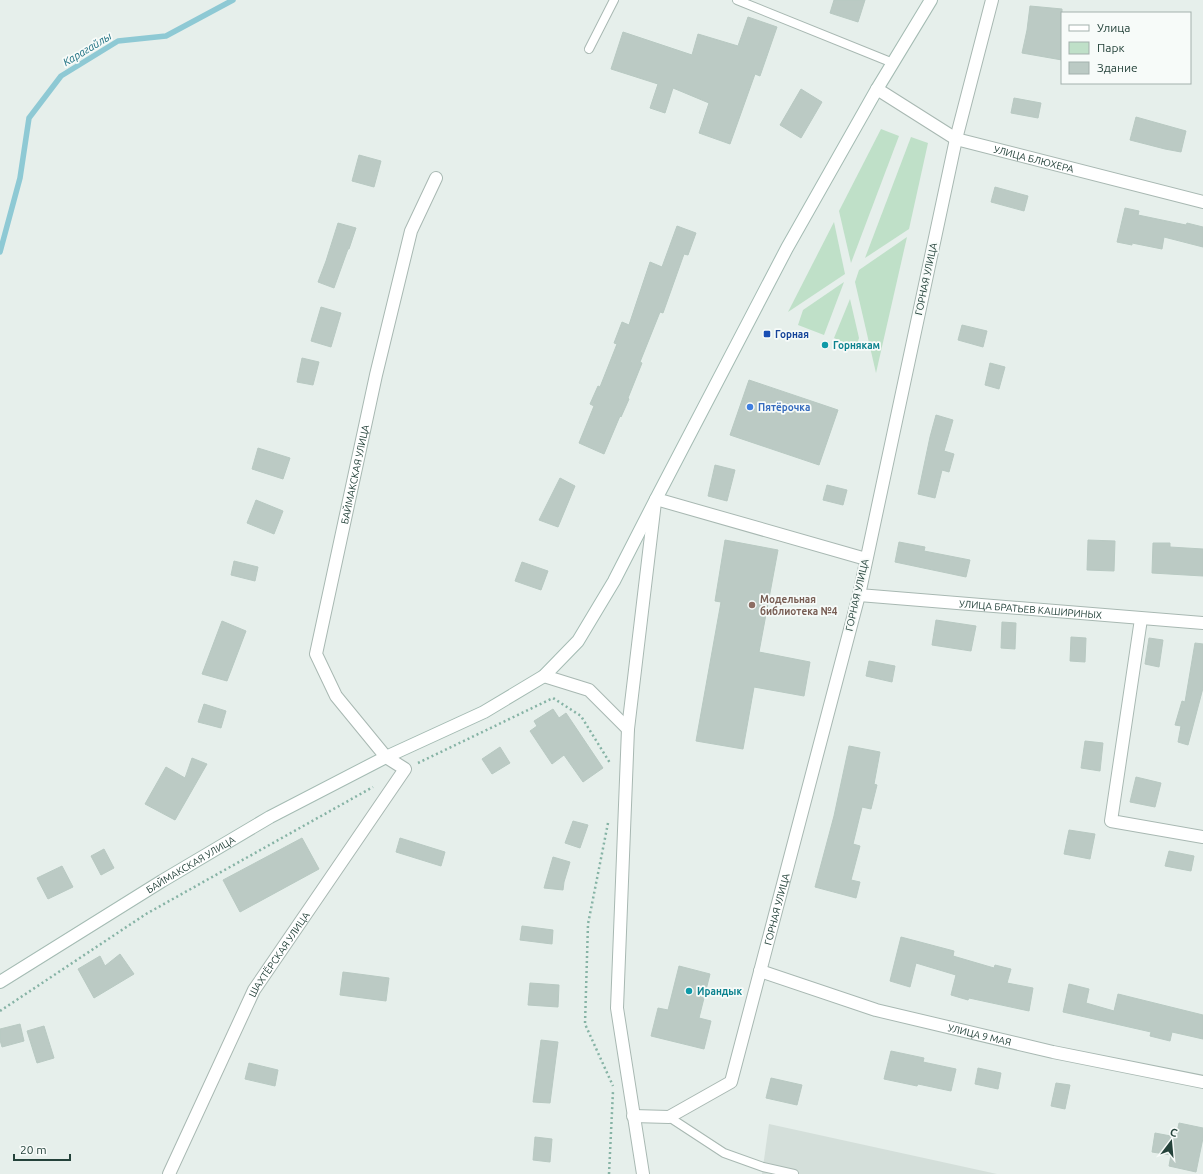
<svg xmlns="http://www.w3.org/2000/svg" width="1203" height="1174" font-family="Ubuntu,sans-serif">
  <rect width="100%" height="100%" fill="#e6efeb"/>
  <path fill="#d4dfda" d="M769,1124l228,50h-235z"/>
  <g fill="#bfe0c8">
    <path d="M881,129l18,7 -48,127 -12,-52z"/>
    <path d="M911,137l17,6 -19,86 -44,29z"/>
    <path d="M834,222l11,52 -57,38z"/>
    <path d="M907,237l-31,136 -21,-91 4,-12z"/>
    <path d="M844,282l-20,53 -26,-10 5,-15z"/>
    <path d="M850,299l9,39 -3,10 -22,-10z"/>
  </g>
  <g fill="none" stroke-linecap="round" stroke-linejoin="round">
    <path stroke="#8ec9d4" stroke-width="5.5" d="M0,252l20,-74 9,-60 32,-42 57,-35 48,-5 67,-36"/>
  </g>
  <g fill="#bbcac4" stroke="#b8c9c2">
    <path d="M834,0h31l-7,22 -28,-9z"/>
    <path d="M1030,6l32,3v51l-40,-7 5,-23z"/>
    <path d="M748,17l29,10 -17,49 -5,-2 -25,70 -31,-11 10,-30 -36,-15 -8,25 -15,-5 8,-24 -47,-15 12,-37 69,23 6,-21 40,12z"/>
    <path d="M801,89l21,13 -21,36 -21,-13z"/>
    <path d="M1014,98l27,5 -3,15 -27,-5z"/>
    <path d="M1136,117l50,14 -5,21 -16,-3 -35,-9z"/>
    <path d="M359,155l22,6 -7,26 -22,-6z"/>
    <path d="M995,187l33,9 -4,15 -33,-9z"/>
    <path d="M1125,208l14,3 -1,4 48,10 1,-2 16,4v20l-39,-10 -2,12 -30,-6v2l-15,-3z"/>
    <path d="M338,223l18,5 -7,21h-1l-14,39 -16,-6 8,-21z"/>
    <path d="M677,226l19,7 -8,22 -4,-1 -21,59 -3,-1 -20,50 2,1 -14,35 1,1 -8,18 -1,-1 -16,38 -25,-11 15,-37 -4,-2 8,-18 2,1 17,-43 -3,-1 8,-21 7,3 21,-63 12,5z"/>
    <path d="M321,307l20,6 -10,34 -20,-6z"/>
    <path d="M962,325l25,6 -4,16 -25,-7z"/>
    <path d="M302,358l17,4 -6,23 -16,-3z"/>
    <path d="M990,363l15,4 -6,22 -14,-4z"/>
    <path d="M749,380l89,30 -19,55 -89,-30z"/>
    <path d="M936,415l17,5 -9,31 10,3 -5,18 -7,-2 -7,28 -17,-4 12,-57z"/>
    <path d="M258,448l32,10 -7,21 -31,-10z"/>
    <path d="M715,465l20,5 -8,31 -19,-5z"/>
    <path d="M560,478l15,8 -17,41 -19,-7z"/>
    <path d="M827,485l20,5 -4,15 -20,-5z"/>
    <path d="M256,500l27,11 -9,23 -27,-11z"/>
    <path d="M725,540l53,10 -19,102 51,10 -6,34 -50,-9 -11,62 -47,-8 25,-139 -6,-1z"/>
    <path d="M1088,540l27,1 -1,30 -27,-1z"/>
    <path d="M899,542l26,5 -1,4 46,9 -4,17 -71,-15z"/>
    <path d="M1153,543h17v4l33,2v27l-51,-3z"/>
    <path d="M234,561l24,6 -3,14 -24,-6z"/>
    <path d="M522,562l26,9 -7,19 -26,-9z"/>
    <path d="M936,620l40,6 -5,25 -39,-6z"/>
    <path d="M222,621l24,10 -19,50 -25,-7z"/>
    <path d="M1002,622l14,1 -1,26 -14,-1z"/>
    <path d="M1071,637l15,1 -1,24 -15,-1z"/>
    <path d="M1149,638l14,2 -4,27 -14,-3z"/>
    <path d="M1195,643l8,1v44l-15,57 -10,-3 3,-16 -6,-1 7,-24 3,1z"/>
    <path d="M869,661l26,5 -3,16 -26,-6z"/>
    <path d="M204,704l22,7 -5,17 -23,-6z"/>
    <path d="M553,709l6,9 7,-5 37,55 -20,14 -19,-27 -12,9 -22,-33 7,-5 -3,-5z"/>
    <path d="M1085,741l18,2 -3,28 -19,-3z"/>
    <path d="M849,746l31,6 -6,32 3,1 -6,24 -9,-2 -9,37 7,2 -9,34 9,2 -4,16 -41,-11 19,-71z"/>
    <path d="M500,747l10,16 -18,11 -10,-15z"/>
    <path d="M192,758l15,6 -32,56 -30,-16 21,-37 19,11z"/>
    <path d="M1136,777l25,6 -6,24 -25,-5z"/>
    <path d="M573,821l15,4 -8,23 -15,-5z"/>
    <path d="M1069,830l26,4 -5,25 -26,-5z"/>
    <path d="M302,838l17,31 -79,43 -17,-32z"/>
    <path d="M400,838l45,14 -4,14 -45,-14z"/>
    <path d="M104,849l10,19 -13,7 -10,-19z"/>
    <path d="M1169,851l25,5 -3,15 -26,-5z"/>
    <path d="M553,857l17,5 -6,20 -1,8 -19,-2z"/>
    <path d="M62,866l11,21 -25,12 -11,-21z"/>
    <path d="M522,926l31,4 -1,14 -32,-4z"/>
    <path d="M901,937l53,14 -1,5 41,12 1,-3 16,4 -4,14 26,5 -4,23 -60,-13 -1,2 -17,-5 5,-20 -40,-12 -6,24 -20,-6z"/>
    <path d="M120,954l14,20 -40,24 -16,-29 22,-13 5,10z"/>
    <path d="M679,966l31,8 -11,44 12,3 -7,28 -53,-13 7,-28 10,2z"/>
    <path d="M343,972l46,6 -3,23 -46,-6z"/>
    <path d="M530,983l29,2 -1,22 -30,-2z"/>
    <path d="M1069,984l20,5 -3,14 28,8 4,-17 85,21v24l-31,-7 -2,9 -20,-5 1,-4 -88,-20z"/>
    <path d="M20,1024l4,17 -22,6 -2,-7v-11z"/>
    <path d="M44,1026l10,32 -17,5 -10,-32z"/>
    <path d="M541,1040l17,2 -8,61 -17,-1z"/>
    <path d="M891,1051l33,7 -1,4 33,7 -5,22 -33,-7 -1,2 -33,-7z"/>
    <path d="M249,1063l29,7 -3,16 -30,-7z"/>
    <path d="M978,1068l23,5 -3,16 -23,-5z"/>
    <path d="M771,1078l31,7 -5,20 -31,-7z"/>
    <path d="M1056,1083l14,2 -5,24 -14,-3z"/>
    <path d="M1179,1123l24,5v10l-7,34 -27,-6 2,-11 -19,-3 3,-19 21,4z"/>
    <path d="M535,1137l17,2 -2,23 -17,-2z"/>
  </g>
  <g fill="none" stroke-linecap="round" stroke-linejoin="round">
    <g stroke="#a8b8b2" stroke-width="10">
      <g id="service">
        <path d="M737,0l156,63"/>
        <path d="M589,49l25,-49"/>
        <path d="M669,1117l55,36 39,14 31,7"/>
      </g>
    </g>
    <g stroke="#a8b8b2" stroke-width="14">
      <g id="minor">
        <path id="s1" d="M877,89l79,50 247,63"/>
        <path d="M656,499l210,60"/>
        <path d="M1141,619l-30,202 92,16"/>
        <path d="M544,676l45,14 39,39"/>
        <path id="s2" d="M760,971l116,39 177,42 150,30"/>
        <path id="s3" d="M633,1116l36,1 62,-35 128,-487"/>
        <path id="s4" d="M169,1174l85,-184 151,-221 -19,-12 -50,-61 -20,-42 60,-279 35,-144 25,-53"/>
      </g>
    </g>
    <g stroke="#a8b8b2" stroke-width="14">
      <g id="tertiary">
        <path id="s5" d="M992,0l-36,139 -97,456 344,28"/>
        <path d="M643,1174l-26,-166 11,-279 27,-227"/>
      </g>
    </g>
    <g stroke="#a4bbb3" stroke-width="14">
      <g id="secondary">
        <path id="s6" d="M0,982l162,-101 108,-64 116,-60 98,-45 60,-36 34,-35 36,-60 42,-82 131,-251 90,-159 54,-89"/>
      </g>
    </g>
    <g stroke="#86b3a5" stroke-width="2.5" stroke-dasharray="2 3" stroke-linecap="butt">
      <path d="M418,763l135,-65 28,18 29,47"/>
      <path d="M608,823l-20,101 -3,100 28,62"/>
      <path d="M0,1011l146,-97 227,-127"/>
      <path d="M609,1174l4,-83"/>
    </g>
    <use href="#service" stroke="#fff" stroke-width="8"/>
    <use href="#minor" stroke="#fff" stroke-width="12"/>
    <use href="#tertiary" stroke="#fff" stroke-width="12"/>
    <use href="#secondary" stroke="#fff" stroke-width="12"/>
  </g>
  <rect fill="#1a4fb4" stroke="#f7fbf9" stroke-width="1.5" x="763" y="330" width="8" height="8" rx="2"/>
  <g fill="#0f9aa8" stroke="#f7fbf9" stroke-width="1.5">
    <circle cx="825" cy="345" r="4"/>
    <circle cx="689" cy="991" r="4"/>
  </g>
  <circle fill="#3f7fe0" stroke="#f7fbf9" stroke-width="1.5" cx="750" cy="407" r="4"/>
  <circle fill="#8d6e63" stroke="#f7fbf9" stroke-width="1.5" cx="752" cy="605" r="4"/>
  <g text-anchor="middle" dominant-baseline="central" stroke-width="3.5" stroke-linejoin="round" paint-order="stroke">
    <g font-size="10" fill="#24423a" stroke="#f7fbf9">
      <text stroke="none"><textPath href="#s1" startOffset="174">УЛИЦА БЛЮХЕРА</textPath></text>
      <text transform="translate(926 279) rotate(-78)">ГОРНАЯ УЛИЦА</text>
      <text stroke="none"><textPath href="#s4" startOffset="802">БАЙМАКСКАЯ УЛИЦА</textPath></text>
      <text transform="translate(857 595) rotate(-77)">ГОРНАЯ УЛИЦА</text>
      <text stroke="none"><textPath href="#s5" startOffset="782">УЛИЦА БРАТЬЕВ КАШИРИНЫХ</textPath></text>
      <text stroke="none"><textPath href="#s6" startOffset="224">БАЙМАКСКАЯ УЛИЦА</textPath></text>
      <text stroke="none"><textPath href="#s3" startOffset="286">ГОРНАЯ УЛИЦА</textPath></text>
      <text stroke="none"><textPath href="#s4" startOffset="246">ШАХТЁРСКАЯ УЛИЦА</textPath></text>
      <text stroke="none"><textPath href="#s2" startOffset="229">УЛИЦА 9 МАЯ</textPath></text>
    </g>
    <g font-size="10" font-weight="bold" fill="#164399" stroke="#f7fbf9" text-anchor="start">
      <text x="775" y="334">Горная</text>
    </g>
    <g font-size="10" font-weight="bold" fill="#0d838f" stroke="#f7fbf9" text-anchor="start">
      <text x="833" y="345">Горнякам</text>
      <text x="697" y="991">Ирандык</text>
    </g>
    <g font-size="10" font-weight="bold" fill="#366cbe" stroke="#f7fbf9" text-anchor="start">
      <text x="758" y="407">Пятёрочка</text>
    </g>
    <g font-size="10" font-weight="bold" fill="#785e54" stroke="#f7fbf9" text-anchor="start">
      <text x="760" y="599">Модельная<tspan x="760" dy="12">библиотека №4</tspan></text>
    </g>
    <g font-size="11" font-style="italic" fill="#1c6f80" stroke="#f7fbf9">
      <text transform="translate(87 49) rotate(-31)">Карагайлы</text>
    </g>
  </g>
  <rect x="1061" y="12" width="130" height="72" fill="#f7fbf9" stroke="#a3b1ad"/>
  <rect x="1069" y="25" width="20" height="6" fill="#ffffff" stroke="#a3b1ad"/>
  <text x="1097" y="32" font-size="12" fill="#24423a">Улица</text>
  <rect x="1069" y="42" width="20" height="12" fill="#bfe0c8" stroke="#a3b1ad"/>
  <text x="1097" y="52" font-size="12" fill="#24423a">Парк</text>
  <rect x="1069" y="62" width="20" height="12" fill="#bbcac4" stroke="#a3b1ad"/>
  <text x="1097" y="72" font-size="12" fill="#24423a">Здание</text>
  <g transform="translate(1171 1142) rotate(16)" stroke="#f7fbf9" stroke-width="3" paint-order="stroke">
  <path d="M0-3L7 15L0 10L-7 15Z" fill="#24423a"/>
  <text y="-6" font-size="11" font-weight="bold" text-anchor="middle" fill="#24423a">С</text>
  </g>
  <path d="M14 1154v6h56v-6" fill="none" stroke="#24423a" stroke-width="2"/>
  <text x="20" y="1154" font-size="12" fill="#24423a" stroke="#f7fbf9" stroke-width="3" paint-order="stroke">20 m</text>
</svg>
